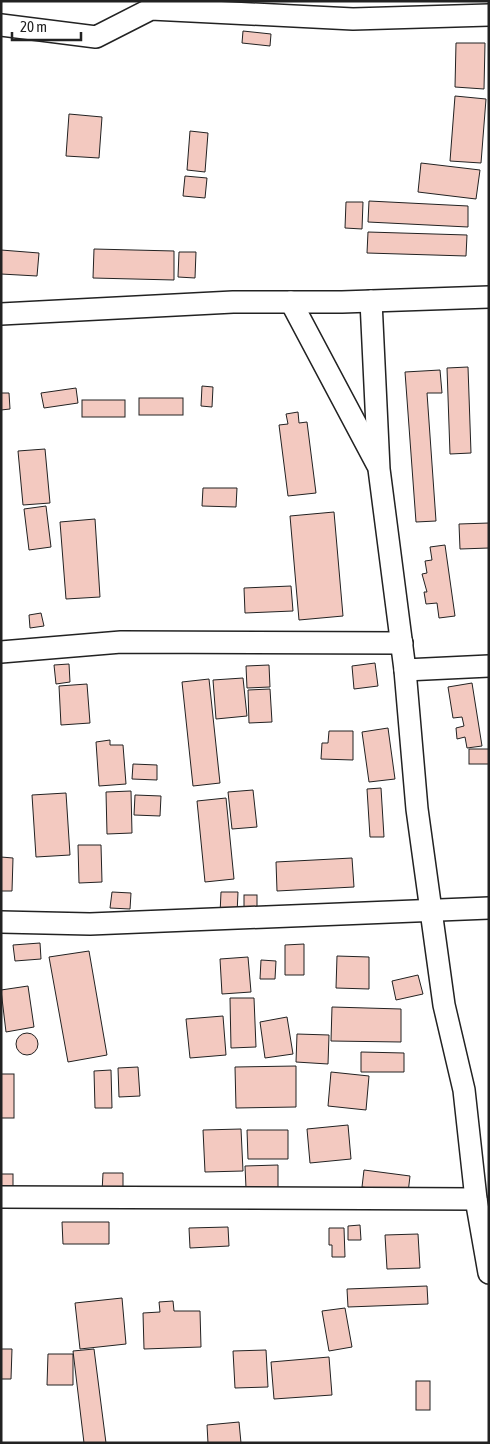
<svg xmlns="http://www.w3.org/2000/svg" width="490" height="1444" font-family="'Asap Condensed',sans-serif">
  <rect width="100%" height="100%" fill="#fff"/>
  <g fill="#f3c9c0" stroke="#222">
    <path d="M243,31l28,3 -1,12 -28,-3z"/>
    <path d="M456,43h29l-1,46 -29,-2z"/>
    <path d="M455,96l31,3 -5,64 -31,-2z"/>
    <path d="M69,114l33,3 -3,41 -33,-2z"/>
    <path d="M190,131l18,2 -3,39 -18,-2z"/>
    <path d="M421,163l59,7 -4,29 -58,-7z"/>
    <path d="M185,176l22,2 -2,20 -22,-2z"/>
    <path d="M369,201l99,5v21l-100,-5z"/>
    <path d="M346,202h17l-1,27 -17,-1z"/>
    <path d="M368,232l99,3 -1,21 -99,-3z"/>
    <path d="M94,249l80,2v29l-81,-2z"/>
    <path d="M1,250l38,3 -2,23 -36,-2z"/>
    <path d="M179,252h17l-1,26 -17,-1z"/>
    <path d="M468,367l3,86 -21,1 -3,-86z"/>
    <path d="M440,370l2,23h-15l9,128 -20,1 -11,-150z"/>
    <path d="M202,386l11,1 -1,20 -11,-1z"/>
    <path d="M76,388l2,15 -34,5 -3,-15z"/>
    <path d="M1,393h8l1,16 -9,1z"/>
    <rect x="139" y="398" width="44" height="17"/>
    <rect x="82" y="400" width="43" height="17"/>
    <path d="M298,412l1,11 8,-1 9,71 -28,3 -9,-71 9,-1 -2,-10z"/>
    <path d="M45,449l5,54 -27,2 -5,-54z"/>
    <path d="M203,488h34l-1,19 -34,-1z"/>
    <path d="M46,506l5,41 -22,3 -5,-41z"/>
    <path d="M334,512l9,104 -44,4 -9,-104z"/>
    <path d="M95,519l5,78 -34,2 -6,-77z"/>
    <path d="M489,523v25l-29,1 -1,-25z"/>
    <path d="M445,545l10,71 -16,2 -2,-15 -11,1 -2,-12h3l-5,-18 5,-1 -2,-12 7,-1 -2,-13z"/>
    <path d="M291,586l2,25 -48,2 -1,-25z"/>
    <path d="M41,613l3,13 -14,2 -1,-13z"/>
    <path d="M375,663l3,23 -24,3 -2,-23z"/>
    <path d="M69,664l1,18 -14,2 -2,-19z"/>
    <path d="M269,665l1,22 -23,1 -1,-22z"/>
    <path d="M243,678l4,38 -31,3 -3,-39z"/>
    <path d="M209,679l11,104 -27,3 -11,-104z"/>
    <path d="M472,683l10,63 -15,2 -2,-11 -8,2 -1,-11 8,-2 -2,-9 -9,1 -5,-31z"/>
    <path d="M87,684l3,39 -29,2 -2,-39z"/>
    <path d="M270,689l2,33 -23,1 -1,-33z"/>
    <path d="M388,728l7,51 -26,3 -7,-50z"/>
    <path d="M329,731h24v29l-32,-1 1,-16h6z"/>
    <path d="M110,740v5h13l3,39 -27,2 -3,-44z"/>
    <rect x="469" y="749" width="20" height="15"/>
    <path d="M133,764l24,1v15l-25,-1z"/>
    <path d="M381,788l3,49h-14l-3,-48z"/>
    <path d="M253,790l4,37 -25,2 -4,-37z"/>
    <path d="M131,791l1,42 -25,1 -1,-42z"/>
    <path d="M66,793l4,62 -34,2 -4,-62z"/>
    <path d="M135,795l26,1 -1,20 -26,-1z"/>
    <path d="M226,798l8,81 -29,3 -8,-81z"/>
    <path d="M78,845h23l1,37 -23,1z"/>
    <path d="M1,857l12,1 -1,33h-11z"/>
    <path d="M352,858l2,29 -77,4 -1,-29z"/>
    <path d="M112,892l19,1 -1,16 -20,-1z"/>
    <path d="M221,892h17l-1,22h-17z"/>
    <rect x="244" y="895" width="13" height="17"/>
    <path d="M40,943l1,16 -26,2 -2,-16z"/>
    <path d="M304,944v31h-19v-30z"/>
    <path d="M89,951l18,104 -39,7 -19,-105z"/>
    <path d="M337,956l32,1v32l-33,-1z"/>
    <path d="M248,957l3,35 -29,2 -2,-35z"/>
    <path d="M261,960l15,1 -1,18h-15z"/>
    <path d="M418,975l5,19 -27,6 -4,-19z"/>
    <path d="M28,986l6,41 -28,5 -5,-42z"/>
    <path d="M230,998h24l2,49 -25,1z"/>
    <path d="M332,1007l69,2v33l-70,-1z"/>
    <path d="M223,1016l3,39 -36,3 -4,-39z"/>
    <path d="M287,1017l6,37 -28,4 -5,-36z"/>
    <circle cx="27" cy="1044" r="11"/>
    <path d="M297,1034l32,1 -1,29 -32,-2z"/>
    <path d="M361,1052l43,1v19h-43z"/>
    <path d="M296,1066v41l-60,1 -1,-41z"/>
    <path d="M138,1067l2,29 -21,1 -1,-29z"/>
    <path d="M111,1070l1,38h-17l-1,-37z"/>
    <path d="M331,1072l38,4 -3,34 -38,-4z"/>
    <rect x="1" y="1074" width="13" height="44"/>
    <path d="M348,1125l3,34 -41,4 -3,-34z"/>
    <path d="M241,1129l2,42 -38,1 -2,-42z"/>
    <path d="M247,1130h41v29h-40z"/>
    <path d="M278,1165v23h-32l-1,-22z"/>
    <path d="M364,1170l46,6 -2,17 -46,-6z"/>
    <path d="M103,1173h20v20l-21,-1z"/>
    <rect x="1" y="1174" width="12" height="18"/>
    <path d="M62,1222h47v22h-46z"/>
    <path d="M360,1225l1,15h-13v-14z"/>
    <path d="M228,1227l1,19 -39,2 -1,-20z"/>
    <path d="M329,1228h15l1,29h-13v-12h-3z"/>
    <path d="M418,1234l2,34 -33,1 -2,-34z"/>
    <path d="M427,1286l1,18 -80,3 -1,-18z"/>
    <path d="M122,1298l4,46 -46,5 -5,-46z"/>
    <path d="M173,1301l1,10h26l1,36 -57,2 -1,-36 17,-1 -1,-10z"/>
    <path d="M345,1308l7,39 -23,4 -7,-40z"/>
    <path d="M1,1349h11l-1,30h-10z"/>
    <path d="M94,1349l12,94h-22l-11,-92z"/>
    <path d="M266,1350l2,37 -33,1 -2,-37z"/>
    <path d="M48,1354h25v31h-26z"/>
    <path d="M329,1357l3,38 -58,4 -3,-37z"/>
    <rect x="416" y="1381" width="14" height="29"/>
    <path d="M239,1422l2,21h-33l-1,-18z"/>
  </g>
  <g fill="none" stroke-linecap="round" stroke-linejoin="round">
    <g stroke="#222" stroke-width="24">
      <g id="minor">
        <path d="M1,25l95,12 55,-28 202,10 136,-4"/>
        <path d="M371,301l8,168 26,201 12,139 27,196 20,85 12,109 13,74"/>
        <path d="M291,302l86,162"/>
        <path d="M1,314l232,-12h109l147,-5"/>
        <path d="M1,652l120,-10 281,1"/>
        <path d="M405,670l84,-4"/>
        <path d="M1,922l89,2 399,-16"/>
        <path d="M1,1197l475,2"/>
      </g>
    </g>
    <use href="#minor" stroke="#fff" stroke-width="21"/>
  </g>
  <rect width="490" height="1444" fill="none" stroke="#222222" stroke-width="5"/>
  <path d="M12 32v8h69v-8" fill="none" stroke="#222222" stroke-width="2.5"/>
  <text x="20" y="32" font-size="15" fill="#222222" stroke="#ffffff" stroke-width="4" paint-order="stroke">20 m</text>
</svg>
